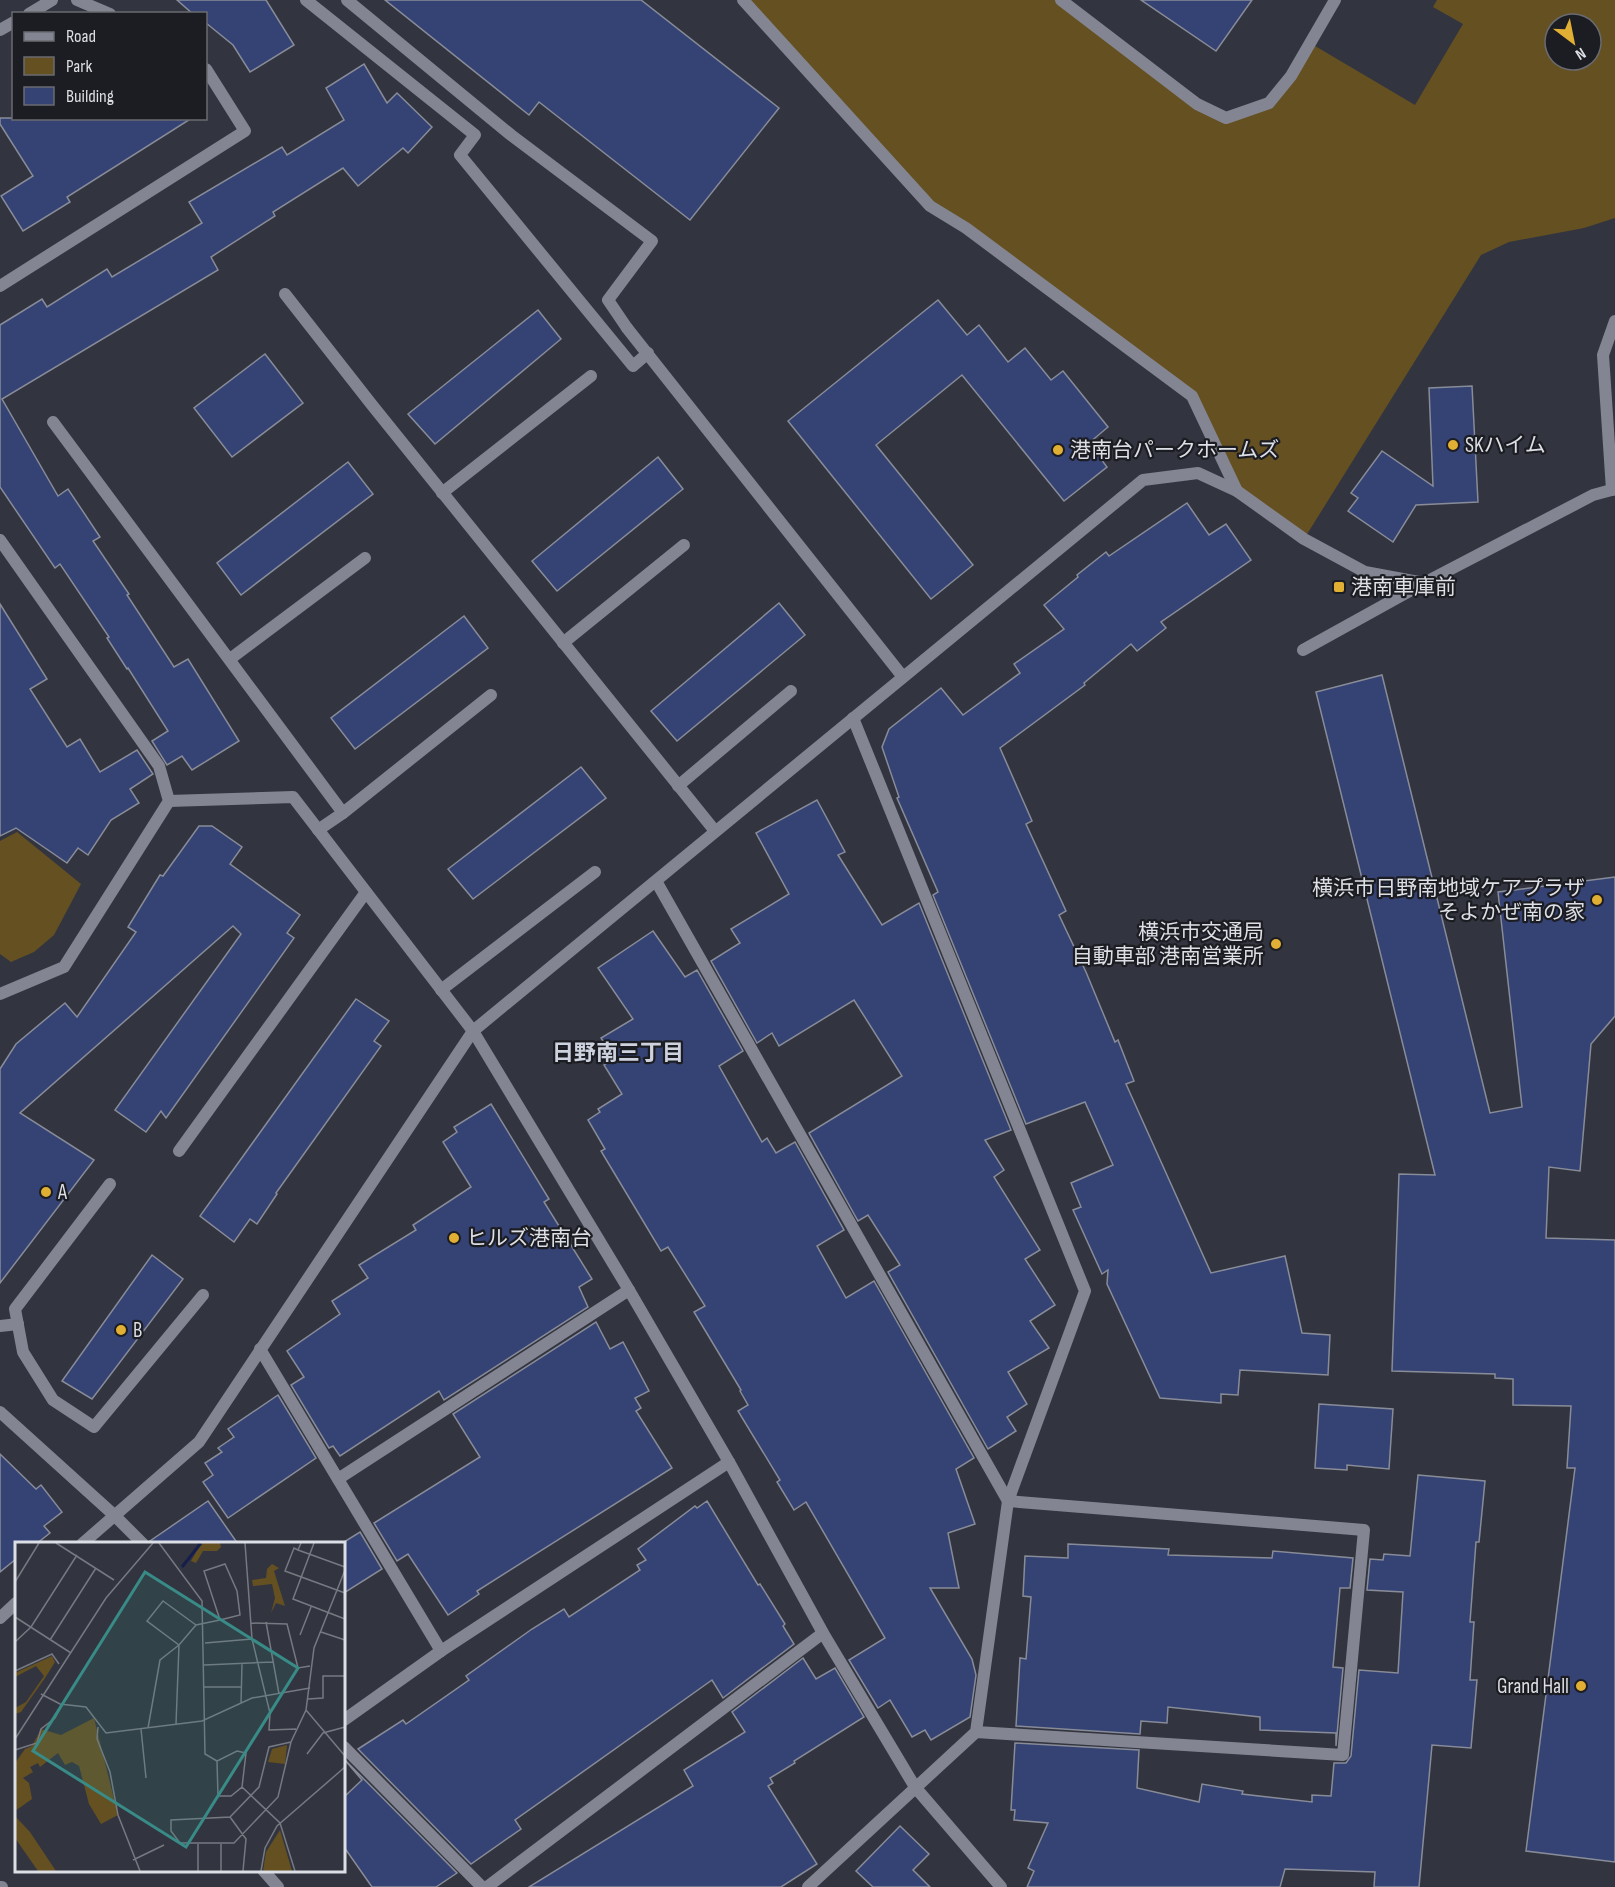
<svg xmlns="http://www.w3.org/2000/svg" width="1615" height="1887" font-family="'Sofia Sans Condensed','Noto Sans JP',sans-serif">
  <rect width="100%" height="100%" fill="#32353f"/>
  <g fill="#655022" fill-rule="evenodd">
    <path d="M743,0h318l165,118 43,-15 41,-60 105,62 48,-81 -30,-17 4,-7h178v218l-31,10 -75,14 -28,13 -177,284 -67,-48 -45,-95 -262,-190zM1555,24h36v36h-36z"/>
    <path d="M17,832l64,52 -27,51 -20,17 -23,10 -11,-8v-113z"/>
  </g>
  <g fill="#354274" stroke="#888c98" stroke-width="1.5">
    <path d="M177,0h89l28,45 -44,27 -17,-27 -27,-22v-9h-13z"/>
    <path d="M385,0h256l138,108 -89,112 -151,-118 -10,13z"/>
    <path d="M1141,0h111l-36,51z"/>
    <path d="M364,64l23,39 10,-10 35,34 -24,26 -5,-5 -45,38 -15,-18 -70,44 2,4 -64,41 7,13 -216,129 56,97 10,-7 32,48 -7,4 36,53 -2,1 47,72 14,-8 51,82 -47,29 -10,-14 -15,9 -15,-24 16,-10 -40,-63 -1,1 -20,-31 2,-1 -49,-73 -5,4 -55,-81v-162l42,-26 5,8 60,-38 5,8 90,-54 -13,-21 93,-55 5,8 57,-35 -18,-32z"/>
    <path d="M0,118h192l-125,79 3,5 -47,29 -22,-35 32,-20 -33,-52z"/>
    <path d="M938,300l29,35 12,-10 29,37 17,-14 26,32 12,-9 45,56 -19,16 18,24 -43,34 -102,-126 -86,70 97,120 -42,34 -143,-178z"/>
    <path d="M538,310l23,29 -126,105 -27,-30z"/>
    <path d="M265,354l38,49 -71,54 -38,-49z"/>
    <path d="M1472,386l6,116 -62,3 -23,37 -45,-31 10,-13 -7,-5 31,-42 51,35 -4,-98z"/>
    <path d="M658,457l25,32 -126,102 -25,-30z"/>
    <path d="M348,462l25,32 -132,101 -24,-32z"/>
    <path d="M1187,503l22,32 17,-11 25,36 -90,62 5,6 -29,23 -6,-7 -47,39 1,2 -85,63 32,73 -6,3 40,87 -7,4 27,57 29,70 3,-2 16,41 -8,3 85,189 74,-17 17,77 28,2 -2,40 -88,-5 -2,25 -17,-1v9l-61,-5 -53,-114 1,-14 -6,4 -29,-64 8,-3 -10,-24 42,-18 -28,-63 -59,22 -93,-229 5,-3 -41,-94 2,-1 -17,-50 7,-18 52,-41 22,27 57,-42 -6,-9 50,-35 -20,-24 34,-28 -1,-2 29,-23 3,4z"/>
    <path d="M779,603l26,32 -128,106 -26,-30z"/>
    <path d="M0,604l47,75 -17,10 37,58 13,-8 20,33 37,-22 16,24 -23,15 9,14 -28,17 -23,35 -10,-7 -11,15 -51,-35 -16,8z"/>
    <path d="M464,616l24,32 -133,101 -24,-31z"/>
    <path d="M1382,675l108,438 32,-6 -24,-215 117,-15v139l-24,28 -11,127 -31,-4 -3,71 69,2v622l-89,-11 49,-383h-8l4,-62 -58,-1v-26l-18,-1v-4l-103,-3 7,-197 36,1 -119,-483z"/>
    <path d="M581,767l25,31 -133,101 -25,-30z"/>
    <path d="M817,800l28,52 -7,3 44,70 37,-22 92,227 -26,10 19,30 -10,7 46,73 -15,9 30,46 -25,16 19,27 -41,24 19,32 -20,13 9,14 -28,18 -100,-177 12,-7 -32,-50 -10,6 -49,-88 93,-57 -48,-76 -75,46 -7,-13 -15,10 -46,-82 29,-18 -9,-14 58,-35 -33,-61z"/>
    <path d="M199,826h13l30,21 -12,17 70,51 -13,18 7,5 -128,180 -5,-7 -15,21 -31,-22 126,-176 -8,-8 -213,187 74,47 -94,123v-214l16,-25 49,-41 12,14 59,-85 -8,-5 32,-52 3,1z"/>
    <path d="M653,931l32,46 12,-7 46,81 -24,15 43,76 5,-4 9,15 19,-11 49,88 -27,16 29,52 28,-17 100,177 -18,11 19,55 -27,9 11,55h-29l42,71 4,16 -6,42 -39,23 -6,-10 -13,7 -22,-37 -12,8 -29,-48 36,-22 -79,-136 -12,8 -17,-28 3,-2 -42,-69 10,-6 -8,-14 1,-1 -47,-78 11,-6 -37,-59 -7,4 -60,-100 4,-2 -17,-29 12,-8 -2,-3 24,-15 -18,-29 10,-6 -13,-21 32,-19 -35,-51z"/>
    <path d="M356,999l33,22 -15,20 7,5 -105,147 1,1 -20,30 -7,-5 -16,23 -34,-26z"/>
    <path d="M491,1104l58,95 -5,3 48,77 -13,8 9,20 -144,93 -5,-9 -99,65 -7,-10 -4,2 -38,-63 13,-8 -17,-26 53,-37 -8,-13 36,-23 -9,-13 57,-35 -3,-5 58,-38 -28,-45 14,-10 -3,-5z"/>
    <path d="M152,1255l31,24 -91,120 -30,-18z"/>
    <path d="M596,1322l14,27 13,-7 26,49 -14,7 6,10 -5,3 36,57 -195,123 2,3 -31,21 -40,-61 -11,7 -23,-38 106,-66 -27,-43z"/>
    <path d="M278,1395l38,63 -88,60 -25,-36 10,-7 -8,-12 17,-11 -4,-4 16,-11 -6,-8z"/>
    <path d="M1319,1404l74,5 -4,60 -42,-4v5l-32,-2z"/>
    <path d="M0,1454l36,35 5,-4 21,27 -18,14 6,7 -14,11h-20v15l-16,13z"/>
    <path d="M1418,1475l67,6 -6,61h-3l-6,80h4l-4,58h7l-6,68 -39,-3 -13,142h-45l1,-15 -90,-3 -5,18h-253l7,-16 -6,-3 20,-45 -34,-3 1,-10h-4l4,-67 124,7 -2,38 62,14 3,-18 41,7 -1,3 70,8v-7l19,1 3,-33h12l5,-7 8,-86 39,3 5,-81 -36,-2 3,-31 13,1 1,-6 26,2z"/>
    <path d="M208,1501l30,43h-87l-1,-3z"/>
    <path d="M707,1501l51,84 2,-1 25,40 -2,2 11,18 -71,54 -11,-18 -197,140 6,9 -50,35 -113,-115 45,-29 3,4 63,-44 -3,-4 66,-47 32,-20 5,8 71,-47 -3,-5 9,-5 -8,-11 57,-43 2,2z"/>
    <path d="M360,1532l22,37 -38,24v-51z"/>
    <path d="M1068,1544l101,5 -1,6 104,3 1,-7 80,7 -3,30h-10l-7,79 10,1 -7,78v-13l-76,-3v-13l-92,-10 -1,16 -26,-2 -1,13 -124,-8 4,-68 6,1 5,-62 -8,-1 2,-40 43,2z"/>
    <path d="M803,1658l13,21 19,-11 29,49 -70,44 1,2 -25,15 3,5 -5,3 49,78 -36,23h-252l164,-101 -9,-16 61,-38 -13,-20z"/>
    <path d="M344,1759l113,114 -21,14h-64l-28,-40v-50l18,-17z"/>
    <path d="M900,1826l29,28 -16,16 17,17h-57l-17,-16z"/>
  </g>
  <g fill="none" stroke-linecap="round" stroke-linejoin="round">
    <g stroke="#838692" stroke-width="12">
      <path d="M347,0l164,135 141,106 -44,59 19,28"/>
      <path d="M1061,0l136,104 29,14 43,-15 22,-27 44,-76"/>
      <path d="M285,294l87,111 343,426"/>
      <path d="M53,422l290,391 -25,17"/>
      <path d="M442,493l149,-117"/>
      <path d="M563,643l121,-98"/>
      <path d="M1303,650l121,-67"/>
      <path d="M230,659l135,-101"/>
      <path d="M678,786l113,-95"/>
      <path d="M343,813l148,-118"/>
      <path d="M441,990l154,-118"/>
      <path d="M179,1151l187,-259"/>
      <path d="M110,1184l-95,125 8,43 30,48 41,27 109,-132"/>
      <path d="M0,1326l18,-2"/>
    </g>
    <g stroke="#838692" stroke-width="12">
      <path d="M77,0l33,14"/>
      <path d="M306,0l169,135 -15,20 173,211 15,-13"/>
      <path d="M743,0l187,206 36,22 226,168 45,95"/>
      <path d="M29,14l23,-14"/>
      <path d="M0,30l14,-8"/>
      <path d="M0,286l245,-155 -39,-62"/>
      <path d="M627,328l276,349"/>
      <path d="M1612,490l-9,-135 12,-34"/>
      <path d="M0,540l159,226 10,35 -105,166 -64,27"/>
      <path d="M853,718l232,573 -77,210"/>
      <path d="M169,801l124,-4 180,234 156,259 100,172 94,171 92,154 86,100"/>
      <path d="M656,881l352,620"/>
      <path d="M260,1349l181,302"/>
      <path d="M0,1412l114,103 29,29"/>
      <path d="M338,1479l291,-189"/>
      <path d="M82,1544l117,-102 274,-411 670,-551 55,-7 39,18 67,48 61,33 59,11 169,-88 22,-6"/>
      <path d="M0,1618l16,-15"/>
      <path d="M344,1720l97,-69 288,-189"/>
      <path d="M344,1747l138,140"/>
      <path d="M263,1870l15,17"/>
      <path d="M1,1887h1"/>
      <path d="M487,1887l336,-254"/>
      <path d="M808,1887l168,-155 32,-231 356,29 -21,225 -367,-23"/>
    </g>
  </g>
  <g fill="#e1af34" stroke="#1c1d22" stroke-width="2">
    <circle cx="1453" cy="445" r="6"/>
    <circle cx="1058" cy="450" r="6"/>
    <rect x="1333" y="581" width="12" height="12" rx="3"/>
    <circle cx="1597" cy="900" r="6"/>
    <circle cx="1276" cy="944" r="6"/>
    <circle cx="46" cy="1192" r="6"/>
    <circle cx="454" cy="1238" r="6"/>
    <circle cx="121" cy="1330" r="6"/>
    <circle cx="1581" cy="1686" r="6"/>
  </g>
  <g text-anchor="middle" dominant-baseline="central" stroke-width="4.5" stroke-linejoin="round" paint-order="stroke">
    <g font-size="21" fill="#dcdfe5" stroke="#1c1d22" text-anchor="start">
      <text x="1465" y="445">SKハイム</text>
      <text x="1070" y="450">港南台パークホームズ</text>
      <text x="1351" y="587">港南車庫前</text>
      <text x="1585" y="888" text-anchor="end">横浜市日野南地域ケアプラザ<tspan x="1585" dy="24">そよかぜ南の家</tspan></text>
      <text x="1264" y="932" text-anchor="end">横浜市交通局<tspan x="1264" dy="24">自動車部 港南営業所</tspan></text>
      <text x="58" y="1192">A</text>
      <text x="466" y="1238">ヒルズ港南台</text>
      <text x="133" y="1330">B</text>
      <text x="1569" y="1686" text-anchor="end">Grand Hall</text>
    </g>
    <g font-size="22" font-weight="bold" fill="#ced2df" stroke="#1c1d22">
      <text x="618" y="1053">日野南三丁目</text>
    </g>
  </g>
  <g transform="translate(15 1542)">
    <rect width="330" height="330" fill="#32353f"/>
    <path d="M186,1h19l1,4 -4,4h-14l-7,12 -5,-2zM257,22l7,4 -5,3 11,35 -9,-3 -5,10 4,-15 -3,-14 -19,2 -1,-6 14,-2 1,-9zM37,114l3,6 -10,16 -24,34 -6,2v-6l11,-6 18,-26 -8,-10 -21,11v-4zM79,176l24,97 -17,9 -12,-20 -10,-38 -7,-4 -7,3 -7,-12 -18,14 -2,-4 -8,4 3,5 -10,6 6,5 3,16 -17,12v-48l10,-14 7,-3 9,-17 20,6zM272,203l-2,19 -17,-2 4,-13zM0,274l15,16 26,39h-18l-23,-33zM265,288l12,41h-29l3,-19z" fill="#655022"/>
    <path fill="none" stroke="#151e4c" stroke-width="3" d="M167,25l19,-24"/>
    <path fill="none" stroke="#767981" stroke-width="1.5" d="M41,1l58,37M144,1l43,58 3,153 12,7M230,1l7,96 18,74 -1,17 27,-1M286,1l-3,7 47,17M299,1l-21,56 52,20M283,8l-4,-2 -9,23 60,22M0,40l24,-39M0,75l56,36M251,80l13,72M236,81l36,1 11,44 12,-2M181,83l-33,-24 -16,20 32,24 17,-20 24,-5 20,-5 -3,-24 -12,-27 -21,7 16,49M306,90l24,8M285,93l11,-28M35,98l46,-72M0,100l16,-15 46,-72M190,101l47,-4M189,123l69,-3M0,129l37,-17 7,10M188,145h39M26,152l19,10 26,3 20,26 96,-12 50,-23 58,-10M293,157l15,-1v-22h22M226,161l1,-39M291,168l39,46M161,182l3,-79M83,185l-1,12 13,33 8,43 22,56M133,186l12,-68 19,-15M126,187l5,49M0,197l91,-141 47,-55M276,200l-22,5 -10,40 -29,30 -59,3v11l9,12h54l44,-46 13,-55 15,-32 8,-62 31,-78M0,208l22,-7 4,-14 14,-11 7,-13M222,209l9,2 -4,34 -11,9h-13l-1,-35zM292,212l16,-21 22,-6M227,245l38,36 15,48M215,275l16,22 -3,32M183,302v27M206,302v27M118,318l31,-15M246,329l4,-23 12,-22 68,-59"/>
    <path fill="#388b86" fill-opacity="0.15" stroke="#388b86" stroke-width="3" d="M130,30l153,96 -112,179 -153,-96z"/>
    <rect width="330" height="330" fill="none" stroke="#dcdfe5" stroke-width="3"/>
  </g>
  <rect x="12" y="12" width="195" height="108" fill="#1c1d22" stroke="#696b70" stroke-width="1.5"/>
  <rect x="24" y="32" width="30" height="9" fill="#838692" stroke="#696b70" stroke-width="1.5"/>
  <text x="66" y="42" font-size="18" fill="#dcdfe5">Road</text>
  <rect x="24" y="57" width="30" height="18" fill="#655022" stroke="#696b70" stroke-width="1.5"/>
  <text x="66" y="72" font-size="18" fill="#dcdfe5">Park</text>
  <rect x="24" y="87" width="30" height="18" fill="#354274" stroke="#696b70" stroke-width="1.5"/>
  <text x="66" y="102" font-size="18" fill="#dcdfe5">Building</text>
  <g transform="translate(1573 42) rotate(148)"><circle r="28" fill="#1c1d22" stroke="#696b70" stroke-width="1.5"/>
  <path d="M0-4.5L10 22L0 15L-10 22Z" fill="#e1af34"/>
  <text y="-9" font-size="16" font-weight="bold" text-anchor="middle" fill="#dcdfe5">N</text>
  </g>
</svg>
